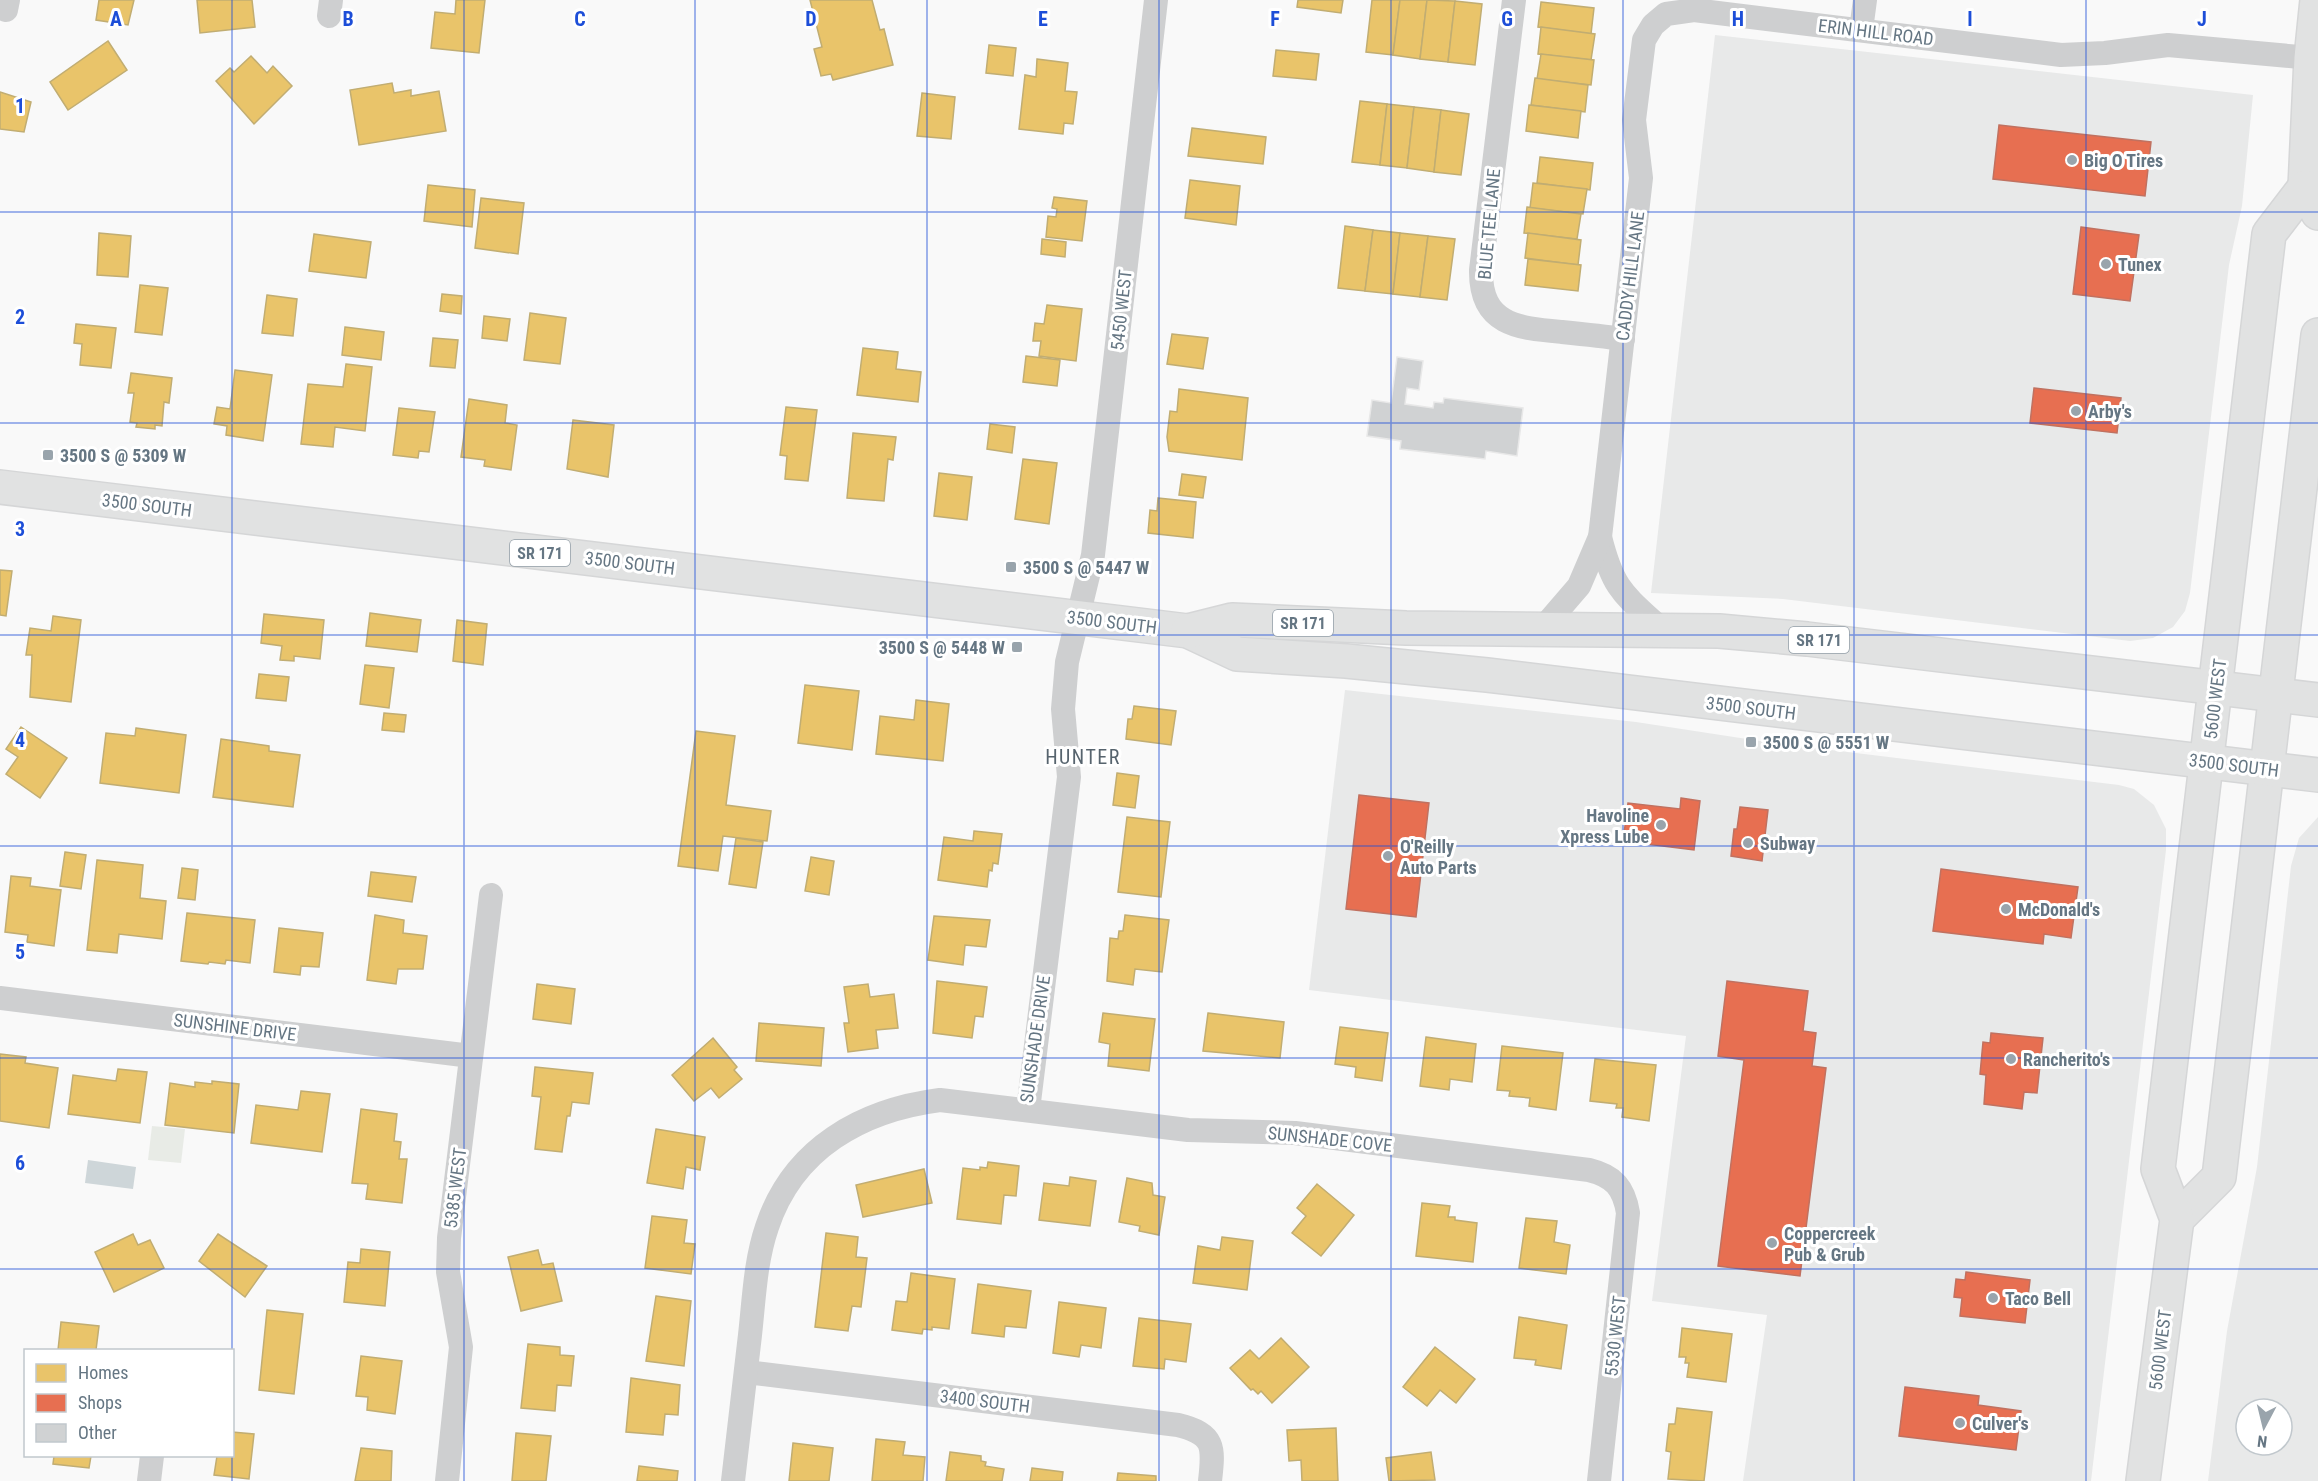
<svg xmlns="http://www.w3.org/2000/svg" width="2318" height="1481" font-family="'Roboto Condensed',sans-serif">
  <rect width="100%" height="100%" fill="#f9f9f9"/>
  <g fill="#e8e9e9" fill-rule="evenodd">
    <path d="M1715,35l538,60 -11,111 -13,59 -39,328 -5,18 -12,16 -20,11 -23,3 -347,-42 -132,-6z"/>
    <path d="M1345,690l291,32 137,21 346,42 15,4 20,16 12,24v21l-75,631h-348l24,-166 -115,-14 34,-265 -377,-46z"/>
    <path d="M2318,817v664h-110l19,-150 30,-164 34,-301 8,-28zM2246,1409h36v36h-36z"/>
  </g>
  <path fill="#e8ebe6" d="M152,1126l33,3 -4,34 -33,-3z"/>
  <path fill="#ced6d9" d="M88,1160l48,7 -3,22 -48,-6z"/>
  <g fill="#e9c46a" stroke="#c1ad72" stroke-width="1.5">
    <path d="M99,0h35l-6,25 -32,-5z"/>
    <path d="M197,0h55l3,27 -55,6z"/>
    <path d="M456,0h29l-6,53 -48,-5 4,-36 20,2z"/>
    <path d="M810,0h62l8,30 4,-1 9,36 -60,15 -2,-6 -10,2 -7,-27 8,-2z"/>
    <path d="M1298,0h45l-2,13 -44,-6z"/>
    <path d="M1372,0h28l-7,55 -27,-3z"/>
    <path d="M1400,0h27l-7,59 -27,-4z"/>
    <path d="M1427,0l28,1 -7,61 -28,-3z"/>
    <path d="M1455,1l27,3 -7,61 -27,-3z"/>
    <path d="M1541,2l53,6 -3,26 -53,-7z"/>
    <path d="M1541,27l54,7 -4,26 -53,-6z"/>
    <path d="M108,41l19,29 -59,40 -18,-28z"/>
    <path d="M989,45l27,3 -3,28 -27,-3z"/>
    <path d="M1276,50l43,4 -3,26 -43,-4z"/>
    <path d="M1541,54l53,6 -3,25 -54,-6z"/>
    <path d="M251,56l16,17 6,-7 19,20 -38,38 -38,-43 14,-13 4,4z"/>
    <path d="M1037,59l31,4 -3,28 12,1 -4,32 -9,-1 -1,11 -44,-5 6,-54 11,2z"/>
    <path d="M1535,78l53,7 -3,27 -54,-7z"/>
    <path d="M392,83l2,10 17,-3v6l28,-5 7,40 -87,14 -9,-55z"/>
    <path d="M0,92l31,10 -7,30 -24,-3z"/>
    <path d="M922,93l33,4 -4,42 -34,-3z"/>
    <path d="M1360,101l27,3 -7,61 -28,-3z"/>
    <path d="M1387,104l27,3 -7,61 -27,-3z"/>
    <path d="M1529,105l52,6 -3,27 -52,-7z"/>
    <path d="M1414,107l27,3 -7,62 -27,-4z"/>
    <path d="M1441,110l28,4 -8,61 -27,-3z"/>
    <path d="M1192,128l74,9 -3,27 -75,-8z"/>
    <path d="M1540,157l53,6 -3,27 -53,-7z"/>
    <path d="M1190,180l50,6 -4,39 -51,-7z"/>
    <path d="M1533,183l54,6 -4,25 -53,-6z"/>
    <path d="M428,185l47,5 -3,37 -48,-6z"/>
    <path d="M1054,197l33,4 -5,40 -36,-4 2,-21 8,1 1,-8 -5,-1z"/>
    <path d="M481,198l43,5 -6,51 -43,-6z"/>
    <path d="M1527,207l54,7 -4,25 -53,-6z"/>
    <path d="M1345,226l28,4 -8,61 -27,-3z"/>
    <path d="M1373,230l27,3 -7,61 -28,-3z"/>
    <path d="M99,233l32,3 -3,41 -31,-2z"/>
    <path d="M1400,233l28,3 -8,61 -27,-3z"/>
    <path d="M1528,233l53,7 -3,25 -53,-7z"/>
    <path d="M314,234l57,8 -5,36 -57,-7z"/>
    <path d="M1428,236l27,3 -8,61 -27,-3z"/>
    <path d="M1042,239l24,3 -1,15 -24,-3z"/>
    <path d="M1528,259l53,6 -3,26 -53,-6z"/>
    <path d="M140,285l28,3 -6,47 -27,-3z"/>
    <path d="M442,294l20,2 -1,18 -21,-3z"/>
    <path d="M267,295l30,4 -4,37 -31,-3z"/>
    <path d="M1047,305l35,4 -6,52 -37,-5 2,-15h-8l2,-18 9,1z"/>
    <path d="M530,313l36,5 -6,46 -36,-4z"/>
    <path d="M484,316l26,3 -3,22 -25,-3z"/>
    <path d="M76,324l40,4 -5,40 -31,-3 2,-21 -8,-1z"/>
    <path d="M345,327l39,5 -3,28 -39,-5z"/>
    <path d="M1172,334l36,4 -5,31 -36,-5z"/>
    <path d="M433,338l25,2 -3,28 -25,-2z"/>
    <path d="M863,348l35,4 -2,17 25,3 -3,30 -61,-7z"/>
    <path d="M1026,356l34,4 -3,26 -34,-4z"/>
    <path d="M346,364l26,3 -7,64 -30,-4 -2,20 -32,-3 7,-60 35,3z"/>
    <path d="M235,370l37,5 -9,66 -37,-6 1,-9 -13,-2 3,-17 13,2z"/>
    <path d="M131,373l41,5 -3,25 -5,-1 -2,24 -7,-1v4l-19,-2 1,-4 -7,-1 4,-29h-6z"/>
    <path d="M1179,389l69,9 -6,62 -73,-9 -2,-14 3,-26 7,1z"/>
    <path d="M469,399l38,6 -2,18 12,2 -6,45 -27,-4 1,-6 -24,-3z"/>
    <path d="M786,407l31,3 -9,71 -23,-2 2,-23 -7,-1z"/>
    <path d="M399,408l36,4 -6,40 -10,-1 -1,7 -25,-3z"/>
    <path d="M573,420l41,5 -6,52 -41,-8z"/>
    <path d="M990,424l25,3 -3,26 -25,-4z"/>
    <path d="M853,433l43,4 -3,23 -5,-1 -4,42 -37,-3z"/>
    <path d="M1023,459l34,4 -8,61 -34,-5z"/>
    <path d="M939,473l33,4 -5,43 -33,-4z"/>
    <path d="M1182,474l24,3 -3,21 -24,-3z"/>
    <path d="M1158,498l38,4 -3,36 -45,-5 2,-23 7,1z"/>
    <path d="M0,570l12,1 -6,45 -6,-1z"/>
    <path d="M370,613l51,7 -4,32 -51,-6z"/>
    <path d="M264,614l60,6 -4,39 -26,-3v5l-14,-1 2,-14 -21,-3z"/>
    <path d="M53,616l28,4 -10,82 -41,-5 2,-42h-6l4,-27 21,3z"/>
    <path d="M457,620l30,4 -4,41 -30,-4z"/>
    <path d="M365,665l29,3 -5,40 -29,-4z"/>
    <path d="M259,674l30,3 -3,24 -30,-3z"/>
    <path d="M805,685l54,6 -7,59 -54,-7z"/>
    <path d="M916,700l33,4 -6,57 -67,-7 4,-38 34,4z"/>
    <path d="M1134,706l42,5 -5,34 -45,-6 2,-20h4z"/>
    <path d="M384,713l22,2 -2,17 -22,-2z"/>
    <path d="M21,727l46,31 -27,40 -34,-24 12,-17 -12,-8z"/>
    <path d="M136,728l50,7 -7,58 -79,-10 6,-50 29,3z"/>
    <path d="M696,731l39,5 -9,69 45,6 -4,30 -44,-5 -5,35 -40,-5z"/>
    <path d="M221,739l48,7v5l31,4 -7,52 -80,-10z"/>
    <path d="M1117,773l22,3 -4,32 -22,-3z"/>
    <path d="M1127,817l43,5 -9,75 -43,-5z"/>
    <path d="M974,831l28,3 -4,30 -5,-1 -1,8 -3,-1 -2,17 -49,-7 6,-43 29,4z"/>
    <path d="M736,838l27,4 -7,46 -27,-4z"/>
    <path d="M65,852l21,3 -5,34 -21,-3z"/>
    <path d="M811,857l23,4 -5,34 -24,-4z"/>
    <path d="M97,860l46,5 -3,33 26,3 -4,38 -43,-5 -2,19 -30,-3z"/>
    <path d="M182,868l16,2 -3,30 -17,-2z"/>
    <path d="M371,872l45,5 -4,25 -44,-6z"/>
    <path d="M11,876l20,2 -1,8 31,4 -7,56 -27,-4 1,-7 -23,-3z"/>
    <path d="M187,913l68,7 -5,43 -24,-3 -1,4 -16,-2 -1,2 -27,-3z"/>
    <path d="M375,915l29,5 -1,13 24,3 -4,33h-25l-2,15 -29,-4z"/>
    <path d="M1125,915l44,5 -7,52 -27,-3 -2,16 -26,-4 3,-43 8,1 1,-8h4z"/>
    <path d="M934,916l56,4 -4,27 -21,-2 -2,20 -35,-5z"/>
    <path d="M279,928l44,5 -4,34 -18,-1 -1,9 -26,-3z"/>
    <path d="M937,981l50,6 -4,30 -8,-1 -3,22 -39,-5z"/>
    <path d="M537,984l38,5 -4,35 -38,-5z"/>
    <path d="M868,984l2,13 24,-3 4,34 -22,2 2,18 -30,4 -4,-29h5l-5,-36z"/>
    <path d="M1103,1013l52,6 -6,52 -41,-5 2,-22 -11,-2z"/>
    <path d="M1208,1013l76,9 -4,36 -77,-7z"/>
    <path d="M759,1023l65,5 -3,38 -65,-5z"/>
    <path d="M1340,1027l48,6 -6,48 -27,-4 1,-10 -21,-3z"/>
    <path d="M1426,1037l50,7 -4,38 -22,-3 -1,11 -29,-4z"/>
    <path d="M713,1038l24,29 -3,3 8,9 -23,19 -8,-10 -17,13 -22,-26z"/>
    <path d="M1502,1046l61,7 -7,57 -27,-4 1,-8 -21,-2 1,-5 -13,-1z"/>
    <path d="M0,1054l26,3 -1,6 33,5 -9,60 -49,-7z"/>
    <path d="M1595,1059l61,6 -7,56 -27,-4 1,-9h-7l1,-4 -27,-3z"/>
    <path d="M535,1067l58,6 -4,31 -17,-2 -2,14h-3l-5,36 -27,-3 6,-52 -9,-1z"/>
    <path d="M118,1069l29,3 -7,51 -72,-9 5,-39 43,6z"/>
    <path d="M212,1081l27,3 -5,49 -69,-8 5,-42 25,4v-5l17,2z"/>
    <path d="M301,1091l29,3 -8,58 -71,-9 5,-38 42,5z"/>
    <path d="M361,1109l36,5 -3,27 7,1 -2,17h8l-5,44 -36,-4 2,-15 -16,-1z"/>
    <path d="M656,1129l49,8 -5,33 -14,-3 -3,22 -36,-6z"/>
    <path d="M988,1162l31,4 -3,30 -12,-1 -3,29 -44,-5 6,-51 17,2v-3l7,1z"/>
    <path d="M924,1169l8,34 -69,14 -7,-32z"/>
    <path d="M1070,1177l26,4 -6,45 -51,-6 5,-37 25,3z"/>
    <path d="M1127,1178l25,5 1,12 12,2 -6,38 -20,-4 1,-5 -21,-4z"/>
    <path d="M1317,1184l37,31 -33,41 -29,-23 14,-17 -9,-8z"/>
    <path d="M1422,1203l28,3 -2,11h7v3l22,3 -4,39 -57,-6z"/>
    <path d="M652,1216l35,4 -3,23 11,1 -4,30 -46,-6z"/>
    <path d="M1526,1218l31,3 -3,21 16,3 -4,29 -47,-6z"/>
    <path d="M826,1233l32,4 -2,20 11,1 -6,49 -9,-1 -4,25 -33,-4z"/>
    <path d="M133,1234l5,11 12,-5 14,28 -50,24 -19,-40z"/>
    <path d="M218,1234l49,32 -22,31 -46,-36z"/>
    <path d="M1222,1237l31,4 -6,49 -54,-7 5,-37 22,4z"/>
    <path d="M361,1249l29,3 -5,54 -41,-4 4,-40 12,1z"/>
    <path d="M538,1250l4,15 11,-2 9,38 -41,10 -13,-54z"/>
    <path d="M911,1273l44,6 -6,50 -17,-2v3l-9,-1 -1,5 -30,-4 4,-29 11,1z"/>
    <path d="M978,1284l53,7 -5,37 -21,-2 -1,11 -32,-4z"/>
    <path d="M656,1296l35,5 -7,65 -38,-5z"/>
    <path d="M1059,1302l47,6 -5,40 -20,-3 -2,12 -26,-4z"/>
    <path d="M267,1310l36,4 -9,80 -35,-4z"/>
    <path d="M1519,1317l48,8 -6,44 -26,-4 1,-5 -22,-2z"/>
    <path d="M1139,1318l52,6 -5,38 -21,-3 -1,10 -31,-3z"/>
    <path d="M61,1322l38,4 -3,24h-38z"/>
    <path d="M1682,1328l50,6 -6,48 -39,-5 2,-14h-4l1,-6h-7z"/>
    <path d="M1281,1338l28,29 -37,36 -11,-12 -3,3 -5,-5 -2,1 -21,-22 20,-18 9,9z"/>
    <path d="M528,1344l32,3v8l14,1 -3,30 -14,-1 -2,26 -34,-3z"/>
    <path d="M1435,1347l40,32 -19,24 -16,-13 -13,16 -24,-19z"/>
    <path d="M361,1356l41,5 -7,53 -28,-4 1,-13 -12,-1z"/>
    <path d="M631,1378l49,7 -2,30 -13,-1 -2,21 -37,-3z"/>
    <path d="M1677,1408l35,4 -8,69 -36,-2 3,-27 -5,-1 3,-27h6z"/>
    <path d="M1336,1428l2,53h-36l-1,-21 -12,1 -2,-31z"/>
    <path d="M232,1432l22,2 -5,45 -35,-4 3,-19h15z"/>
    <path d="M516,1433l35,3 -5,45h-34z"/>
    <path d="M876,1439l29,3 -2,13 22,2 -2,24h-51z"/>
    <path d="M793,1443l40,5 -4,33h-40z"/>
    <path d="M361,1448l31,3 -1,30h-36z"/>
    <path d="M950,1452l31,4v5l5,1 -1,4 19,3 -2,12h-56z"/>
    <path d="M1431,1452l4,28 -46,1 -3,-23z"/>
    <path d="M54,1456h37l-2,12 -36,-4z"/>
    <path d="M639,1466l39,5 -1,10h-40z"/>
    <path d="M1032,1468l31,4 -1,9h-32z"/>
    <path d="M1118,1473l38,3v5h-39z"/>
  </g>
  <g fill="#e76f51" stroke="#c07160" stroke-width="1.5">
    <path d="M1999,125l152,17 -6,54 -152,-17z"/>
    <path d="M2081,227l58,8 -9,66 -57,-7z"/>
    <path d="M2034,388l87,10 -4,35 -87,-10z"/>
    <path d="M1359,795l70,8 -13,114 -70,-8z"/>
    <path d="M1681,798l19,3 -6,49 -71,-9 5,-38 52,6z"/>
    <path d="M1740,807l28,3 -6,51 -31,-5 3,-27h3z"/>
    <path d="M1941,869l137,18 -7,51 -27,-4 -1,10 -110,-13z"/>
    <path d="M1727,981l81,10 -5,40 13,2 -4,33 14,2 -26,208 -82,-10 26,-206 -26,-4z"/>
    <path d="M1991,1033l52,5 -6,55 -13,-1 -2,17 -38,-5 2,-29 -6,-1 3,-32 7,1z"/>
    <path d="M1966,1272l64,8 -5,43 -65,-7 2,-18 -8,-1 2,-18 9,1z"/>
    <path d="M1905,1387l74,9 -1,9 43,6 -5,39 -117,-14z"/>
  </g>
  <path fill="#d0d2d3" stroke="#e8e8e8" stroke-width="1.5" d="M1397,357l26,4 -4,29 -12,-2 -2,16 28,4 1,-6 9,1 1,-5 79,10 -6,48 -31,-5 -1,8 -85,-10 1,-8 -34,-5 5,-36 19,3z"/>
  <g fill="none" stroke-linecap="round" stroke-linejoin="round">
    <g stroke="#d5d6d7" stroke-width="36">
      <g id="secondary">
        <path d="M2317,0l-6,58 -6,129 13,26"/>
        <path d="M2177,1219l42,-42 99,-842"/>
        <path d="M2143,1481l34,-262 -19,-50 111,-935 36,-47"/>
      </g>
    </g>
    <g stroke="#d5d6d7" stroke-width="36">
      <g id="primary">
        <path d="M0,487l1188,144 49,23 109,7 141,14 831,100"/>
        <path d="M1188,631l44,-11 174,8 313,3 88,8 511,61"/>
      </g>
    </g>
    <g stroke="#cecfd0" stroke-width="24">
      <path d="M1514,0l-33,270c-1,55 37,58 81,62 20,2 40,4 61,7"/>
      <path d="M6,10l2,-10"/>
      <path d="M329,16l2,-16"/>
      <path d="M1861,30l4,-30"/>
      <path d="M1600,537c13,52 23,57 61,92"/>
      <path d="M1542,629l37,-43 21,-49 41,-359 -7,-58 10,-80 9,-15 13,-11 28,-4 367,45 44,-2 63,-8 143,13"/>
      <path d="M0,998l471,58"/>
      <path d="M1028,1110l41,-333 -6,-68 4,-47 26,-107 63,-555"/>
      <path d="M746,1372l432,53c37,9 36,22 32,56"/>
      <path d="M149,1481l3,-25"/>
      <path d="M447,1481l14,-134 -13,-75 1,-34 42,-343"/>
      <path d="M733,1481c6,-48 11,-97 17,-146 4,-35 5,-73 17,-108 26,-79 95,-117 173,-127l248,30 107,3 294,37c25,6 35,18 39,43l-29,268"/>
    </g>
    <use href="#secondary" stroke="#e1e2e2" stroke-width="33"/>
    <use href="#primary" stroke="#e1e2e2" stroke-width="33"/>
  </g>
  <path fill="none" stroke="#1d4ed8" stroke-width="1.5" stroke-opacity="0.55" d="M232,0v1350M464,0v1481M695,0v1481M927,0v1481M1159,0v1481M1391,0v1481M1623,0v1481M1854,0v1481M2086,0v1481M0,212h2318M0,423h2318M0,635h2318M0,846h2318M0,1058h2318M0,1269h2318M232,1456v25"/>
  <g fill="#99a4ac" stroke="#fff" stroke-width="2">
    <circle cx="2072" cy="160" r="6"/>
    <circle cx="2106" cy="264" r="6"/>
    <circle cx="2076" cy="411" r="6"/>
    <rect x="42" y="449" width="12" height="12" rx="3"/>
    <rect x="1005" y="561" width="12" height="12" rx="3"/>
    <rect x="1011" y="641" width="12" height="12" rx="3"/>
    <rect x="1745" y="736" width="12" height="12" rx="3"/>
    <circle cx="1661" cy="825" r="6"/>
    <circle cx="1748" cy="843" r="6"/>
    <circle cx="1388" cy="856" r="6"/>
    <circle cx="2006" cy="909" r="6"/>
    <circle cx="2011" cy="1059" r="6"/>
    <circle cx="1772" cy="1243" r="6"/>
    <circle cx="1993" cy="1298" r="6"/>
    <circle cx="1960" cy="1423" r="6"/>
  </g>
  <g text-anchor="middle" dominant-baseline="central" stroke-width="6" stroke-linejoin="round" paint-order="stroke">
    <g fill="#fff" stroke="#939fa8" stroke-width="1.5">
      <rect x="510" y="540" width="60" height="26" rx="4.5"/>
      <rect x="1273" y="610" width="60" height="26" rx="4.5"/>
      <rect x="1789" y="627" width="60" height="26" rx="4.5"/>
    </g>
    <g font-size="16" font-weight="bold" fill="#657683">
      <text x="540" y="553">SR 171</text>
      <text x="1303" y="623">SR 171</text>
      <text x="1819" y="640">SR 171</text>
    </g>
    <g font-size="18" fill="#657683" stroke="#fff">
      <text transform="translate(1876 32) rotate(7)">ERIN HILL ROAD</text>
      <text transform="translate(1489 224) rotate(-85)">BLUE TEE LANE</text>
      <text transform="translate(1630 276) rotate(-83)">CADDY HILL LANE</text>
      <text transform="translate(1121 310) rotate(-84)">5450 WEST</text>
      <text transform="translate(147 505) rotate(7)">3500 SOUTH</text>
      <text transform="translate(630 563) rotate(7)">3500 SOUTH</text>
      <text transform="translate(1112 622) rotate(7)">3500 SOUTH</text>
      <text transform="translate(2215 699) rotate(-83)">5600 WEST</text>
      <text transform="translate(1751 708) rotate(7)">3500 SOUTH</text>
      <text transform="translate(2234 765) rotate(7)">3500 SOUTH</text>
      <text transform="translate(235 1027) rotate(7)">SUNSHINE DRIVE</text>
      <text transform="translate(1035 1039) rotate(-82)">SUNSHADE DRIVE</text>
      <text transform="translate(1330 1139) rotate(6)">SUNSHADE COVE</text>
      <text transform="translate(455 1188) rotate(-83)">5385 WEST</text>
      <text transform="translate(1615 1336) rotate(-84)">5530 WEST</text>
      <text transform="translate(2160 1350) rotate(-83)">5600 WEST</text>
      <text transform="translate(985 1401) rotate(7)">3400 SOUTH</text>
    </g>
    <g font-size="18" font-weight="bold" fill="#657683" stroke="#fff" text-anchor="start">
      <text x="2084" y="160">Big O Tires</text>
      <text x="2118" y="264">Tunex</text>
      <text x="2088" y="411">Arby's</text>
      <text x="60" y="455">3500 S @ 5309 W</text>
      <text x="1023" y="567">3500 S @ 5447 W</text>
      <text x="1005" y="647" text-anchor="end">3500 S @ 5448 W</text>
      <text x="1763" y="742">3500 S @ 5551 W</text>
      <text x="1649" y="815" text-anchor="end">Havoline<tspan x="1649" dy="21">Xpress Lube</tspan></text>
      <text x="1760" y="843">Subway</text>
      <text x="1400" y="846">O'Reilly<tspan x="1400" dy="21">Auto Parts</tspan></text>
      <text x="2018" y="909">McDonald's</text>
      <text x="2023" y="1059">Rancherito's</text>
      <text x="1784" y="1233">Coppercreek<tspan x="1784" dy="21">Pub &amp; Grub</tspan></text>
      <text x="2005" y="1298">Taco Bell</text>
      <text x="1972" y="1423">Culver's</text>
    </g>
    <g font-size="20" letter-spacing="1.5" fill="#57646e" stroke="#fff">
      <text x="1083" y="757">HUNTER</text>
    </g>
  </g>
  <g font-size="20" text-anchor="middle" font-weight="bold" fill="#1d4ed8" stroke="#fff" stroke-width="6" stroke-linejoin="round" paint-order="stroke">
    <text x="116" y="26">A</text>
    <text x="348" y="26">B</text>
    <text x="580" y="26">C</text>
    <text x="811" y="26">D</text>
    <text x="1043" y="26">E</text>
    <text x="1275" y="26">F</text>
    <text x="1507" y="26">G</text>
    <text x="1738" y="26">H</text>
    <text x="1970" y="26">I</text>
    <text x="2202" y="26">J</text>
    <text x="20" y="113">1</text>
    <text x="20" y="324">2</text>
    <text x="20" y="536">3</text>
    <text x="20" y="747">4</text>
    <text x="20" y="959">5</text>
    <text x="20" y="1170">6</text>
  </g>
  <rect x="24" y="1349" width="210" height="108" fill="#ffffff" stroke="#c1c8cd" stroke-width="1.5"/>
  <rect x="36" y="1364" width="30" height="18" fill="#e9c46a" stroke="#c1c8cd" stroke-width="1.5"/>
  <text x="78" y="1379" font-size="18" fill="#657683">Homes</text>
  <rect x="36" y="1394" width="30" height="18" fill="#e76f51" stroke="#c1c8cd" stroke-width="1.5"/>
  <text x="78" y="1409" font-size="18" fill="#657683">Shops</text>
  <rect x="36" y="1424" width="30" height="18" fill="#d0d2d3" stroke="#c1c8cd" stroke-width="1.5"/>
  <text x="78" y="1439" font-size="18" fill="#657683">Other</text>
  <g transform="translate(2264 1427) rotate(187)"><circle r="28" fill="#ffffff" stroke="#c1c8cd" stroke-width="1.5"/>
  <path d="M0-4.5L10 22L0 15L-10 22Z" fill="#99a4ac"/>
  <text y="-9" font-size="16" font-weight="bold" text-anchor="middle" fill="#657683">N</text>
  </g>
</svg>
